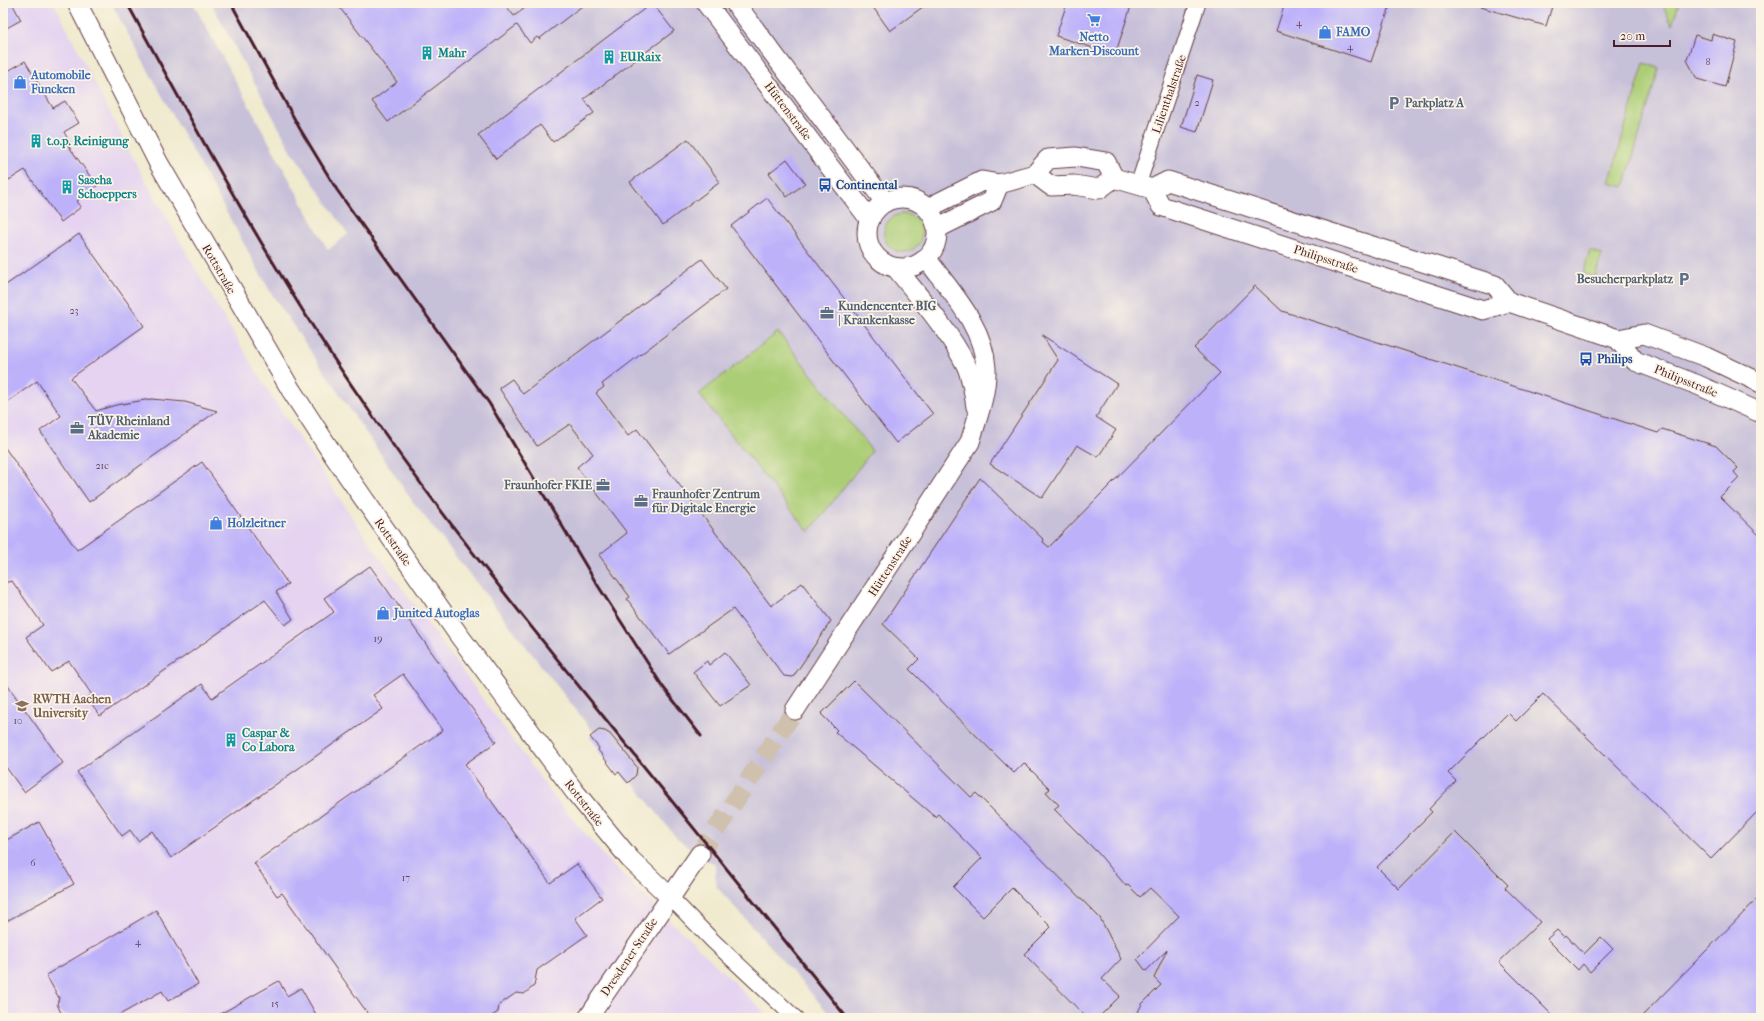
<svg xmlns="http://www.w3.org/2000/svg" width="1764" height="1021" font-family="'IM FELL French Canon',serif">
  <rect width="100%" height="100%" fill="#fcf5e5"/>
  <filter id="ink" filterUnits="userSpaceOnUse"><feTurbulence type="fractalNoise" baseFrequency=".025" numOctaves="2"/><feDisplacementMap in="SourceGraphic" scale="8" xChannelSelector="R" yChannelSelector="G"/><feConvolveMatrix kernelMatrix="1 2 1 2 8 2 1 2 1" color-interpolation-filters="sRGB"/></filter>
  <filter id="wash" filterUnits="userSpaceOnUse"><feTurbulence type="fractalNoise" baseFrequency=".012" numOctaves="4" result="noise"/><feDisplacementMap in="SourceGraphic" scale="16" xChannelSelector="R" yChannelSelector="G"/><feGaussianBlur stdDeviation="0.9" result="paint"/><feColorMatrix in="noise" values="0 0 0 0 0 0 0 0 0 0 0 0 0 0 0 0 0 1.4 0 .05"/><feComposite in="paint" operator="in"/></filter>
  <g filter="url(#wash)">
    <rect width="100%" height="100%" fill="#f0eacf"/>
    <path fill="#e5d3f1" d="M3,3h51l82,161 81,142 56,93 97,145 187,257 57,66 157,151h-768z"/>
    <path fill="#c7c0d9" d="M111,3h82l135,247 20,-16 -57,-84 -80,-147h1550v1015h-928l-117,-132 -1,-21 -37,-25 -265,-338 -142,-209z"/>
    <g fill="#abcd76" stroke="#7a7650">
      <path d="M1662,3h17l-7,22z"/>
      <path d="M1644,63l15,5 -35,119 -15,-4z"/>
      <circle cx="903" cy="233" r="19"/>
      <path d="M1590,250l12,4 -7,23 -12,-4z"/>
      <path d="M778,332l94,119 -63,81 -110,-138z"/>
    </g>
    <g id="blocks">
      <g fill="#bdb2fa">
        <path d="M3,3h9l9,17 -18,10z"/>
        <path d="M336,3h168l10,13 18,-13h54l-47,36 -2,-2 -7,6 -13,-18 -129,97 -16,-21 25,-19z"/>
        <path d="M652,3l22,28 -90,68 10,14 -41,29 -13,-17 -44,34 -18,-24z"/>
        <path d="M870,3h58l-38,28z"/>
        <path d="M1067,3h65l-17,52 -59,-19z"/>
        <path d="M1285,3h106l-20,59 -95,-31z"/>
        <path d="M1481,3h72l-7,23 -66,-19z"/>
        <path d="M1712,34l25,8 -12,45 -28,-8 -10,-19 8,-25 16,5z"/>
        <path d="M25,61l28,47 12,-7 14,22 -15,9 6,11 -3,1 30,42 -20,15 4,6 -20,15 -36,-52 -16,10 -6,-9v-97z"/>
        <path d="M1197,75l16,5 -16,52 -16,-5z"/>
        <path d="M688,139l32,43 -57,43 -33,-43z"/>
        <path d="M787,159l18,24 -18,14 -18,-24z"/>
        <path d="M767,198l166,216 -37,29 -165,-217z"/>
        <path d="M79,234l65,92 -73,52 25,33 20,-6 35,-6 34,3 32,9 -128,91 -49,-71 21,-15 -24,-35 -34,24v-118z"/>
        <path d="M702,259l24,30 -124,95 2,3 -8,6 32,43 9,-7 134,177 31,-23 29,38 -38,56 -9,-1 -51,-67 -64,45 -42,-55 3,-2 -31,-42 28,-22 -50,-66 16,-13 -23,-30 -33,22 -38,-58 13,-9 11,15z"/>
        <path d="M1255,286l27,25 376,122 4,-4 54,17 22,22 -4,4 5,6 -19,19 41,40v271l-50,51 -168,-165 -27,27 -8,-8 -60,60 8,8 -27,28 3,3 -55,55 22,22 56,-57 53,53 -3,3 35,34 -41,40 56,56h-420l7,-14 19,-19 -7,-7 13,-28 -21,21 -9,-12 42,-43 -29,-28 -10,9 -12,-12 -2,1 -28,-33 -44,-44 5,-4 -13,-13 4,-3 -26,-26 -10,10 -105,-104 10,-10 -36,-35 97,-146 64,62 -1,2 6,5 171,-174 -26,-25z"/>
        <path d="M1042,335l75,49 -21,33 20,13 -18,27 -21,-12 -35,53 -52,-34 68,-104z"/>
        <path d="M3,445l74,105 125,-88 86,122 -12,8 17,27 -8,6 -20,-25 -165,116 -13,-17 5,-4 -23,-34 -18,11 -25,-35 17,-12 -31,-44 -9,2z"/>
        <path d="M370,566l126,176 -31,22 85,119 27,-19 25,34 -27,20 12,17 -50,35 -3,16 -10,8 -8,-1 -17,12 -1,7 -9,6h-118l-89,-125 -5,3 -23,-33 189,-133 -40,-56 -30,21 10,14 -212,149 -19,-27 -14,10 -8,-11 -8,6 -45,-64 125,-88 10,14 122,-86 -10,-14z"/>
        <path d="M725,652l26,33 -31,21 -27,-34 14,-11 2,4z"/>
        <path d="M3,679l60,84 -39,29 -21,-29z"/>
        <path d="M854,681l117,116 5,-4 124,125 21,41 -19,20 18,17 -22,22h-11l-63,-64 27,-27 -39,-39 -29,29 -30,-30 29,-29 -44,-44 -3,3 -100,-85 2,-2 -16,-16z"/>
        <path d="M599,730l6,1 5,3 27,33 -1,8 -8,8 -9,-11 -3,2 -18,-24 1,-2 -9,-11z"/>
        <path d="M39,822l35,62 -71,39v-81z"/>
        <path d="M1761,895v123h-121z"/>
        <path d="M156,910l42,74 -30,17 -6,-10 -48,27h-44l-2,-3 -7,-2 -4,-9 2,-6 -13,-23z"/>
        <path d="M1557,930l7,7 2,-2 18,19 -2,2 19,-19 12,12 -23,23 -7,-8 -5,6 -31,-31z"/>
        <path d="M279,981l8,15 14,-8 17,30h-105z"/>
      </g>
    </g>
  </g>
  <g filter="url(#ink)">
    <use href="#blocks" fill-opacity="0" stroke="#633d44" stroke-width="1"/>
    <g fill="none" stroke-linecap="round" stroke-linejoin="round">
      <path stroke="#cfc1ae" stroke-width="19" stroke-dasharray="19 10" stroke-linecap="butt" d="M700,854l95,-144"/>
      <g stroke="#633d44" stroke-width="17">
        <g id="minor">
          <path d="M1138,185l60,-182"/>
          <path d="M670,897l43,44 82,77"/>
        </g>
      </g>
      <g stroke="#633d44" stroke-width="21">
        <g id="tertiary">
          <path d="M77,3l81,159 133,228 43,66 124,178 117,158 55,67 40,38"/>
          <path d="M706,3l164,217"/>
          <path d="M735,3l150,199"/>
          <path d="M1035,174l16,12 23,-1 25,4 15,-11 38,11 9,17 322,104 26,-8"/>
          <path d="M1152,189l16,-8 327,104 14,17 109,37 26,-5 62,23 55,26"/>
          <circle cx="902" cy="233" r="35"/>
          <path d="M928,208l54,-27 17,3 36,-10 13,-15 28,-2 30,5 8,16"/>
          <path d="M938,228l54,-27 7,-17"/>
          <path d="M896,268c24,30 53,63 70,97 6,13 8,28 10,42"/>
          <path d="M1618,339l17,22 63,24 63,28"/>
          <path d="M795,710l175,-268c7,-23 17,-49 16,-74 -2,-42 -36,-77 -59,-109"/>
          <path d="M588,1018l112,-164"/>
        </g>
      </g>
      <use href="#minor" stroke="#fff" stroke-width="15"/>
      <use href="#tertiary" stroke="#fff" stroke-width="19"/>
      <g stroke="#4a1f2b" stroke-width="3">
        <path d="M127,3c74,136 148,272 236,399 74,109 157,211 240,314 81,100 163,201 244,302"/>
        <path d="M231,3l69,126 37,61 152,213 106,178 68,106 38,49"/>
      </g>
    </g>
  </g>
  <defs>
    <g id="supermarket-bare" transform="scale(1.08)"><path d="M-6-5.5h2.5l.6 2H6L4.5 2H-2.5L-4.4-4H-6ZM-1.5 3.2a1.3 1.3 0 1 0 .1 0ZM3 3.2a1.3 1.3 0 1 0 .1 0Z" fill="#3f7fe0" stroke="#fcf5e5" stroke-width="2.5" paint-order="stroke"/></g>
    <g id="shop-bare" transform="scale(1.08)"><path d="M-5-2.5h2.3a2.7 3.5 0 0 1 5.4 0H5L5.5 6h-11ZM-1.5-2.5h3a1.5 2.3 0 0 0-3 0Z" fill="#3f7fe0" stroke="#fcf5e5" stroke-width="2.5" paint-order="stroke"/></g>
    <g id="building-bare" transform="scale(1.08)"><path d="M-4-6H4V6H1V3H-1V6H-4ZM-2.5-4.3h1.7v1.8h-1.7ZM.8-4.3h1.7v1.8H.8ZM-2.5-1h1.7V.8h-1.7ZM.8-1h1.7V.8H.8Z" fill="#0f9aa8" stroke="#fcf5e5" stroke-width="2.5" paint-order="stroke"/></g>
    <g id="parking-bare" transform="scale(1.08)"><path d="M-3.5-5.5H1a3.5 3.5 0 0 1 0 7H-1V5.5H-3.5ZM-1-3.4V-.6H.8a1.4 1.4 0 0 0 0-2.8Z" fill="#5c6f8a" stroke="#fcf5e5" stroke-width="2.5" paint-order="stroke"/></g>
    <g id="bus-bare" transform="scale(1.08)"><path d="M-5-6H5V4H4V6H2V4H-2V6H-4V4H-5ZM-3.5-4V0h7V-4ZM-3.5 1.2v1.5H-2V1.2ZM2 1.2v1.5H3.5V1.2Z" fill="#1a4fb4" stroke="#fcf5e5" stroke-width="2.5" paint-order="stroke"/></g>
    <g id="office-bare" transform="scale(1.08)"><path d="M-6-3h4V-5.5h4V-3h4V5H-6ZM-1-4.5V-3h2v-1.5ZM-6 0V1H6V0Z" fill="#5c6f8a" stroke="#fcf5e5" stroke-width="2.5" paint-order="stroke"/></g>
    <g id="university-bare" transform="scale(1.08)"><path d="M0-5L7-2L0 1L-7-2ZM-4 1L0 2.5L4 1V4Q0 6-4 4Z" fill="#8d6e63" stroke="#fcf5e5" stroke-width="2.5" paint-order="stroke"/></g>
  </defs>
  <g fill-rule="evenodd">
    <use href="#supermarket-bare" x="1094" y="20"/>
    <use href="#shop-bare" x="1325" y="32"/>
    <use href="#building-bare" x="427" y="53"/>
    <use href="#building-bare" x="609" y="57"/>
    <use href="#shop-bare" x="20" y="82"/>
    <use href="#parking-bare" x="1394" y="103"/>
    <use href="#building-bare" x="36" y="141"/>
    <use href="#bus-bare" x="825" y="185"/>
    <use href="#building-bare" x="67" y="187"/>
    <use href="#parking-bare" x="1684" y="279"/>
    <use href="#office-bare" x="827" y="313"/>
    <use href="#bus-bare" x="1586" y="359"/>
    <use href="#office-bare" x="77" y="428"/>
    <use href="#office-bare" x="603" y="485"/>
    <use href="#office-bare" x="641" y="501"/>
    <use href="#shop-bare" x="216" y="523"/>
    <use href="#shop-bare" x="383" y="613"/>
    <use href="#university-bare" x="22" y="706"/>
    <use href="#building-bare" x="231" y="740"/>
  </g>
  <g text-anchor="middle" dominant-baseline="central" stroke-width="3.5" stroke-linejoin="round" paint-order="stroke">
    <g font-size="10" fill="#67445f">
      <text x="1299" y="23">4</text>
      <text x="1350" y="47">4</text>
      <text x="1708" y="62">8</text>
      <text x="1197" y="103">2</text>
      <text x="74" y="311">23</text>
      <text x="102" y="466">21c</text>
      <text x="378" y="639">19</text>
      <text x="18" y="721">10</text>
      <text x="33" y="863">6</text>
      <text x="406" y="878">17</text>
      <text x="138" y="942">4</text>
      <text x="275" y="1004">15</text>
    </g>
    <g font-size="12" font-weight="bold" fill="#366cbe" stroke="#fcf5e5" text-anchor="start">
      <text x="1336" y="32">FAMO</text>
      <text x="1094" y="37" text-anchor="middle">Netto<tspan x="1094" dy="14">Marken-Discount</tspan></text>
      <text x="31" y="75">Automobile<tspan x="31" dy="14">Funcken</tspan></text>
      <text x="227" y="523">Holzleitner</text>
      <text x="394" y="613">Junited Autoglas</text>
    </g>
    <g font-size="12" font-weight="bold" fill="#0d838f" stroke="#fcf5e5" text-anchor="start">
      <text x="438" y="53">Mahr</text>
      <text x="620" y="57">EURaix</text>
      <text x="47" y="141">t.o.p. Reinigung</text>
      <text x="78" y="180">Sascha<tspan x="78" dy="14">Schoeppers</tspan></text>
      <text x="242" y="733">Caspar &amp;<tspan x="242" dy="14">Co Labora</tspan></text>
    </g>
    <g font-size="12" fill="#4a1f2b" stroke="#fcf5e5">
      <text transform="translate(1169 94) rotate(-71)">Lilienthalstraße</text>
      <text transform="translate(788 111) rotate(53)">Hüttenstraße</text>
      <text transform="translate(1326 259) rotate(18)">Philipsstraße</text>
      <text transform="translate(219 269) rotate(60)">Rottstraße</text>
      <text transform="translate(1686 381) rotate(22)">Philipsstraße</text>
      <text transform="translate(393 542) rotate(55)">Rottstraße</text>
      <text transform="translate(890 566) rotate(-57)">Hüttenstraße</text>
      <text transform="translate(584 803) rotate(52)">Rottstraße</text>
      <text transform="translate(629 957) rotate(-56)">Dresdener Straße</text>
    </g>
    <g font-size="12" font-weight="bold" fill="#4e5e75" stroke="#fcf5e5" text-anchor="start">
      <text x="1405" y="103">Parkplatz A</text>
      <text x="1673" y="279" text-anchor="end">Besucherparkplatz</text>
      <text x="838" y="306">Kundencenter BIG<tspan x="838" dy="14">| Krankenkasse</tspan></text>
      <text x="88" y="421">TÜV Rheinland<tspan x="88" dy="14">Akademie</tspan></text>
      <text x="592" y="485" text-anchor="end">Fraunhofer FKIE</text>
      <text x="652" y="494">Fraunhofer Zentrum<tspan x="652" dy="14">für Digitale Energie</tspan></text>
    </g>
    <g font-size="12" font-weight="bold" fill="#164399" stroke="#fcf5e5" text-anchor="start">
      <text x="836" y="185">Continental</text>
      <text x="1597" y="359">Philips</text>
    </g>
    <g font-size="12" font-weight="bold" fill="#785e54" stroke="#fcf5e5" text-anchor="start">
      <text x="33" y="699">RWTH Aachen<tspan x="33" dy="14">University</tspan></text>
    </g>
  </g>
  <rect width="1764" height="1021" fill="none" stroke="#fcf5e5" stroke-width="16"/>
  <path d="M1614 40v6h56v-6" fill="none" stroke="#4a1f2b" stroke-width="2"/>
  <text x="1620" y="40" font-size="12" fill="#4a1f2b" stroke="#fcf5e5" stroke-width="3" paint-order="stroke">20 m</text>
</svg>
